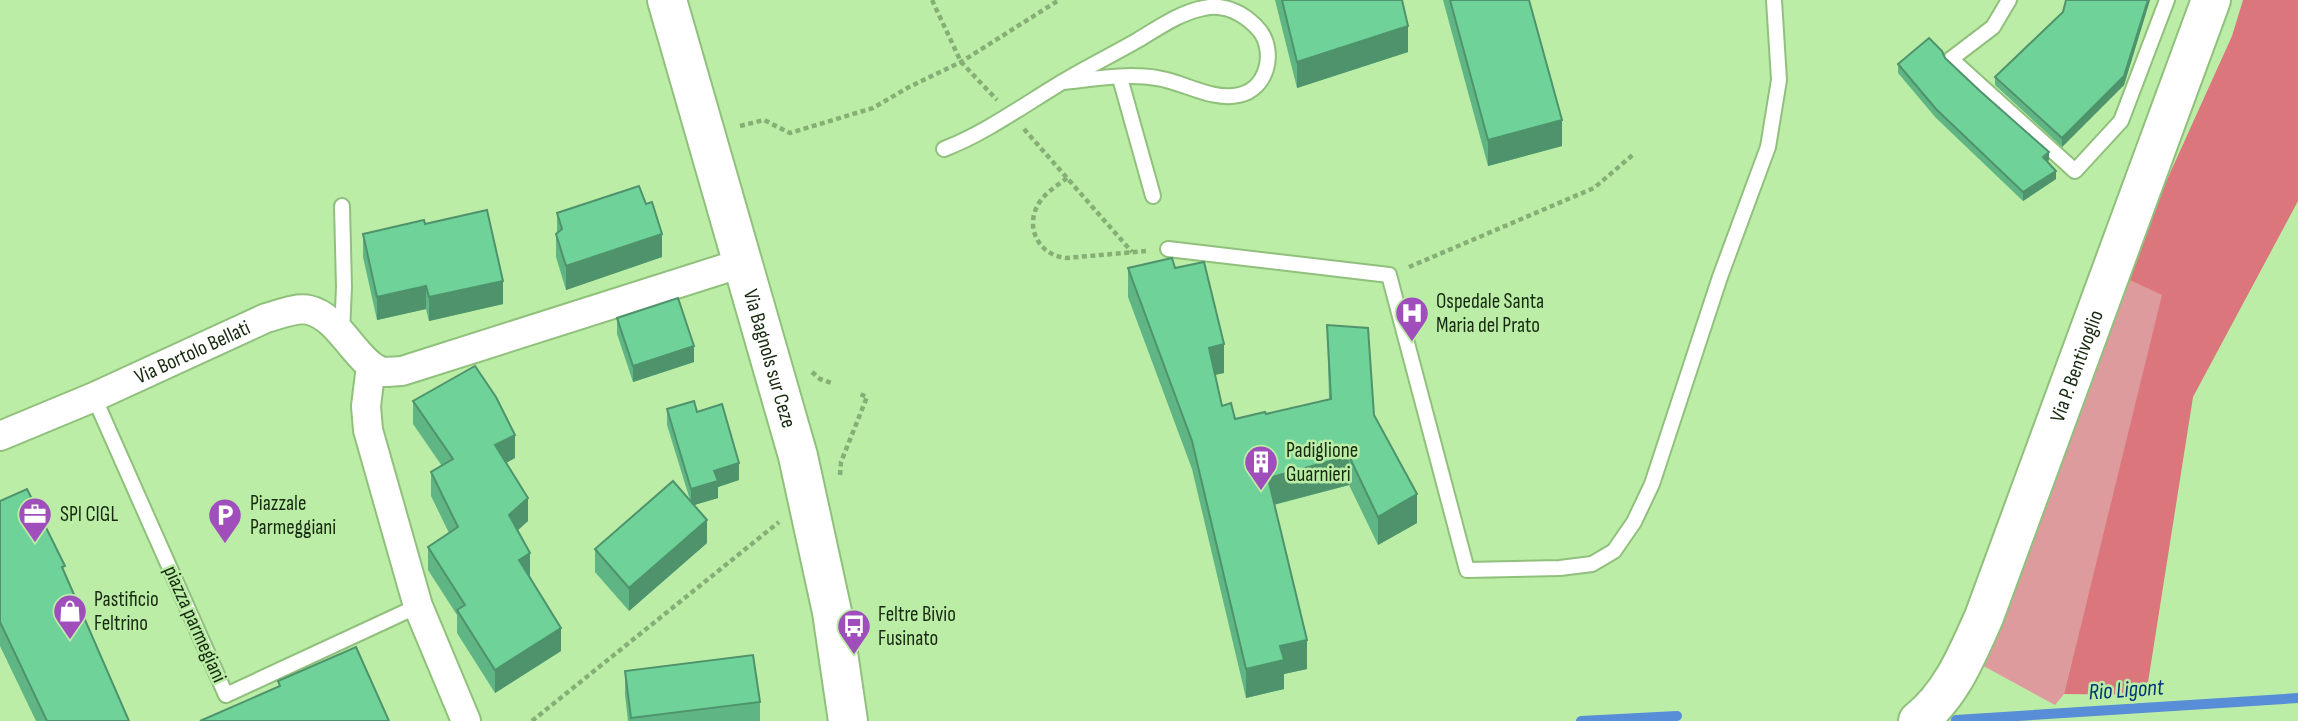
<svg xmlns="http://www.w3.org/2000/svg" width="2298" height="721" font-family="'Sofia Sans Condensed',sans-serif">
  <rect width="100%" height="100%" fill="#bbeda7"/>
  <path fill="#de9b9e" d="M2123,277l40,18 -99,399 -9,11 -79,-43z"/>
  <path fill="#da767c" d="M2243,0h55v201l-105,196 -47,298 -82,-1 98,-399 -39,-18 109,-241z"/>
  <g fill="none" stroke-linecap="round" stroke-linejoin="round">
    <g stroke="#588dd7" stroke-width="10">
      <path d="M1956,720l342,-22"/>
      <path d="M1581,721l96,-5"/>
    </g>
    <g stroke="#90c07c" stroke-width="18">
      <g id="lane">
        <path d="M2009,0l-16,27 -42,32 124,112 46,-50 46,-121"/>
        <path d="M1120,78l33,118"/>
        <path d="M944,149c41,-16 77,-42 115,-65 26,-16 53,-29 79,-44 20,-12 43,-28 66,-32 12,-3 25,0 36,6 7,4 15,11 20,17 16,22 7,58 -21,64 -28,6 -55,-13 -82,-17 -30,-5 -64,1 -95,4"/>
        <path d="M1168,249l221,26 78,295 93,-2 32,-4 22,-13 20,-29 18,-38 68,-207 48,-130 11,-67 -5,-80"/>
        <path d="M342,332l2,-45 -2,-81"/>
        <path d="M94,397l132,298 192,-89"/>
      </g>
    </g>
    <g stroke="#90c07c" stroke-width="32">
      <g id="street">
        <path d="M371,366l-5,40 2,24 50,176 48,115"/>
        <path id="s1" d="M0,436l94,-39 172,-79c12,-3 30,-11 43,-8 32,7 50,59 76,62 5,0 12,-1 17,-1l340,-108"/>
      </g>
    </g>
    <g stroke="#90c07c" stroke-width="42">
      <g id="secondary">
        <path id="s2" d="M1918,721c33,-26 49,-66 66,-104l227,-617"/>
      </g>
    </g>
    <g stroke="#90c07c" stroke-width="42">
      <g id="primary">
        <path id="s3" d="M667,0l131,456 34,156 16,109"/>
      </g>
    </g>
    <g stroke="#86af76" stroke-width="4.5" stroke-dasharray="5 3.5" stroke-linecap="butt">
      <path d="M932,0l29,62 36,38"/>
      <path d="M740,126l24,-6 26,13 83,-25 36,-21 52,-25 98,-62"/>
      <path d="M1024,129l108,123"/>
      <path d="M1067,178c-9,7 -19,13 -26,22 -18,24 -4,55 25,58l80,-7"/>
      <path d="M1409,267l185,-79 41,-35"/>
      <path d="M812,372l8,7 12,4"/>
      <path d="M840,475l1,-13 26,-65 -7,-3"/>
      <path d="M532,721l247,-199"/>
    </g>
    <use href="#lane" stroke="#fff" stroke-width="14"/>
    <use href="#street" stroke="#fff" stroke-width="28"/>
    <use href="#secondary" stroke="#fff" stroke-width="38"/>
    <use href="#primary" stroke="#fff" stroke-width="38"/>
  </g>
  <g fill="#5fb584">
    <path d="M1275,0h127l6,52 -111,36z"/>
    <path d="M1443,0h86l33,146 -74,20z"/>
    <path d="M2066,0h84l-26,85 -62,62 -67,-62v-8l68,-65z"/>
    <path d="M1945,58l104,102 -2,2 9,17 -33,22 -87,-83 -38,-45v-9z"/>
    <path d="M557,213l105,44 -96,33 -10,-33v-23l1,-1z"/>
    <path d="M425,224l78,80 -74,17 -3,-12 -49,11 -14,-63v-23z"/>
    <path d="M1128,268h47l49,105 -9,2 7,31 13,13 31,-5 63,-15 -2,-74 47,90 43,108 -39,22 -29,-60 -75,20 33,164 -23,5v15l-38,9 -54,-229 -64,-172z"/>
    <path d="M617,318l77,44 -61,20 -16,-48z"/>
    <path d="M413,401l102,57 -9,5 22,58 -10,9 12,46 31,75 -66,42 -38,-60v-18l-29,-45v-23l21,-14 -18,-37v-24l11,-6 -29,-42z"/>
    <path d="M667,409l30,3 42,68 -21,7v11l-24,7 13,38 -78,68 -34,-39v-23l95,-49 -23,-75z"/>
    <path d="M0,501l65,74 64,146h-93l-36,-75z"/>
    <path d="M625,671l135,31v19h-132l-3,-27z"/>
  </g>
  <g fill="#4e936b">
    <path d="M2148,0h2l-26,85 -62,62v-9z"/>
    <path d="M1408,26v26l-111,36v-26z"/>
    <path d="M1562,120v26l-74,20v-26z"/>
    <path d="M2049,152v8l-6,6v-9z"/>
    <path d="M2056,171v8l-33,22v-9z"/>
    <path d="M662,234v23l-96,33v-24z"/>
    <path d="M503,281v23l-74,17v-24z"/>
    <path d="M426,286v23l-49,11v-23z"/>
    <path d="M1224,344v29l-15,3v-28z"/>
    <path d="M694,346v16l-61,20v-16z"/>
    <path d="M515,435v23l-20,11v-24z"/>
    <path d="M1349,456v29l-81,21v-28z"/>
    <path d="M739,463v17l-21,7v11l-27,8v-17l23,-18z"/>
    <path d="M1417,494v29l-39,22v-28z"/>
    <path d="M528,498v23l-19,17v-23z"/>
    <path d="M707,520v23l-78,68v-23z"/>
    <path d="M530,553v23l-11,-16z"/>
    <path d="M561,628v23l-66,42v-23z"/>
    <path d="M1307,640v29l-23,5v15l-38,9v-29l34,-23z"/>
  </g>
  <g fill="#6fd299" stroke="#4e936b" stroke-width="2">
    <path d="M1282,0h120l6,26 -111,36z"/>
    <path d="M1450,0h79l33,120 -74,20z"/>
    <path d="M2066,0h82l-24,76 -62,62 -67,-61 68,-65z"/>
    <path d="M1929,38l13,13 3,7 35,33 69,61 -6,5 13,14 -33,21 -87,-83 -38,-45z"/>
    <path d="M639,186l7,18 6,-2 10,32 -96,32 -10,-32 6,-5 -5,-16z"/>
    <path d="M487,210l16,71 -74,16 -3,-11 -49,11 -14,-63 61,-14 1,4z"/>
    <path d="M1172,258l3,10 29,-6 20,82 -15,4 13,58 9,-3 4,16 30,-7 1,2 65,-15 -4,-74 41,3 6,87 43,79 -39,23 -29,-61 -81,22 39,162 -27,6 4,14 -38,9 -54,-228 -64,-173z"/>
    <path d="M678,298l16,48 -61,20 -16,-48z"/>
    <path d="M475,366l21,31 19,38 -20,10 33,53 -19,17 21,38 -11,7 42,68 -66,42 -38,-60 8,-5 -37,-58 30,-20 -27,-55 22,-13 -40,-58z"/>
    <path d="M694,401l3,11 25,-8 17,59 -25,8 4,10 -27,8 -24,-80z"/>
    <path d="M673,481l34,39 -78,68 -34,-39z"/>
    <path d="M27,489l38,77 -3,1 67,154h-82l-47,-99v-121z"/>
    <path d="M356,647l33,74h-189l80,-35 -2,-5z"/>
    <path d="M753,655l7,47 -129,16 -6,-47z"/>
  </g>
  <defs>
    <g id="hospital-pin" transform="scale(1.75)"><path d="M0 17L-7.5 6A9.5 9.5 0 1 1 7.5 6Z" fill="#a14ebd" stroke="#bbeda7"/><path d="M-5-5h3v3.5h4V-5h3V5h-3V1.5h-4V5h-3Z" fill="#fff"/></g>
    <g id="building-pin" transform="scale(1.75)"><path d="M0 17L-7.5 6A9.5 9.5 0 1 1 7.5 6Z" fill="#a14ebd" stroke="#bbeda7"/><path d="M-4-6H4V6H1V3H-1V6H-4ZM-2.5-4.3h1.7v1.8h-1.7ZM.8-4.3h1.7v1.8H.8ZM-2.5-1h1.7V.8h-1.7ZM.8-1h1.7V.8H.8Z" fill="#fff"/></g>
    <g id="office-pin" transform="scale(1.75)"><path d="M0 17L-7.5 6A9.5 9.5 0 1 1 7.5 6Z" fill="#a14ebd" stroke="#bbeda7"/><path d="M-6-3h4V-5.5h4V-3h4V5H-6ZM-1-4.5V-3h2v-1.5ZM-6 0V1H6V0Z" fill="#fff"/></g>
    <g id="parking-pin" transform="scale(1.75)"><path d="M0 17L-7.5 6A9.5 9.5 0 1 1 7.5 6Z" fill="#a14ebd" stroke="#bbeda7"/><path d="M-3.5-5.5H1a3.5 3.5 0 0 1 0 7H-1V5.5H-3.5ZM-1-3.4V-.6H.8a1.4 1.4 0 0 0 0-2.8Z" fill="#fff"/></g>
    <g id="shop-pin" transform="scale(1.75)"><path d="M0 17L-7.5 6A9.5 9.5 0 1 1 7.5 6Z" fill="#a14ebd" stroke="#bbeda7"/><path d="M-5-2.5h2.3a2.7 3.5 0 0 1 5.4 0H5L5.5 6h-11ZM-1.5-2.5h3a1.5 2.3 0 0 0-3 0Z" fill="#fff"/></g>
    <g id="bus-pin" transform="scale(1.75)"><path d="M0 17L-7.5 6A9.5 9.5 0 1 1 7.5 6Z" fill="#a14ebd" stroke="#bbeda7"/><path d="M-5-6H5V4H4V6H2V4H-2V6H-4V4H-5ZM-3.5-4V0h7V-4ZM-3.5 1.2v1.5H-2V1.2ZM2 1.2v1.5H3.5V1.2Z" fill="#fff"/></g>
  </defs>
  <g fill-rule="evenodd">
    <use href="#hospital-pin" x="1412" y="313"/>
    <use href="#building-pin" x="1261" y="462"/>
    <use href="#office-pin" x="35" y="514"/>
    <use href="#parking-pin" x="225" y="515"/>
    <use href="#shop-pin" x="70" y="611"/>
    <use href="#bus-pin" x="854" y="626"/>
  </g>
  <g text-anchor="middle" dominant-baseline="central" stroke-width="5" stroke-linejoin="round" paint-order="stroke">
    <g font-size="21" fill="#172a0f" stroke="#bbeda7" text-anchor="start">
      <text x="1436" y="301">Ospedale Santa<tspan x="1436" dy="24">Maria del Prato</tspan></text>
      <text x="1286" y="450">Padiglione<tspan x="1286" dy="24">Guarnieri</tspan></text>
      <text x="250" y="503">Piazzale<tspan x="250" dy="24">Parmeggiani</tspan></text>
      <text x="60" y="514">SPI CIGL</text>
      <text x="94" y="599">Pastificio<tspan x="94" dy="24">Feltrino</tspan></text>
      <text x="878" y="614">Feltre Bivio<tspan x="878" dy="24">Fusinato</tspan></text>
    </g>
    <g font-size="21" fill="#172a0f" stroke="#bbeda7">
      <text stroke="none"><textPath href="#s1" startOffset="210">Via Bortolo Bellati</textPath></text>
      <text stroke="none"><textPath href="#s3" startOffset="373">Via Bagnols sur Ceze</textPath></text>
      <text stroke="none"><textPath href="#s2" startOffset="392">Via P. Bentivoglio</textPath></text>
      <text transform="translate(195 624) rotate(66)">piazza parmegiani</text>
    </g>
    <g font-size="23" font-style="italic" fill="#003576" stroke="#bbeda7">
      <text transform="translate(2126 690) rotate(-4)">Rio Ligont</text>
    </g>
  </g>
</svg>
